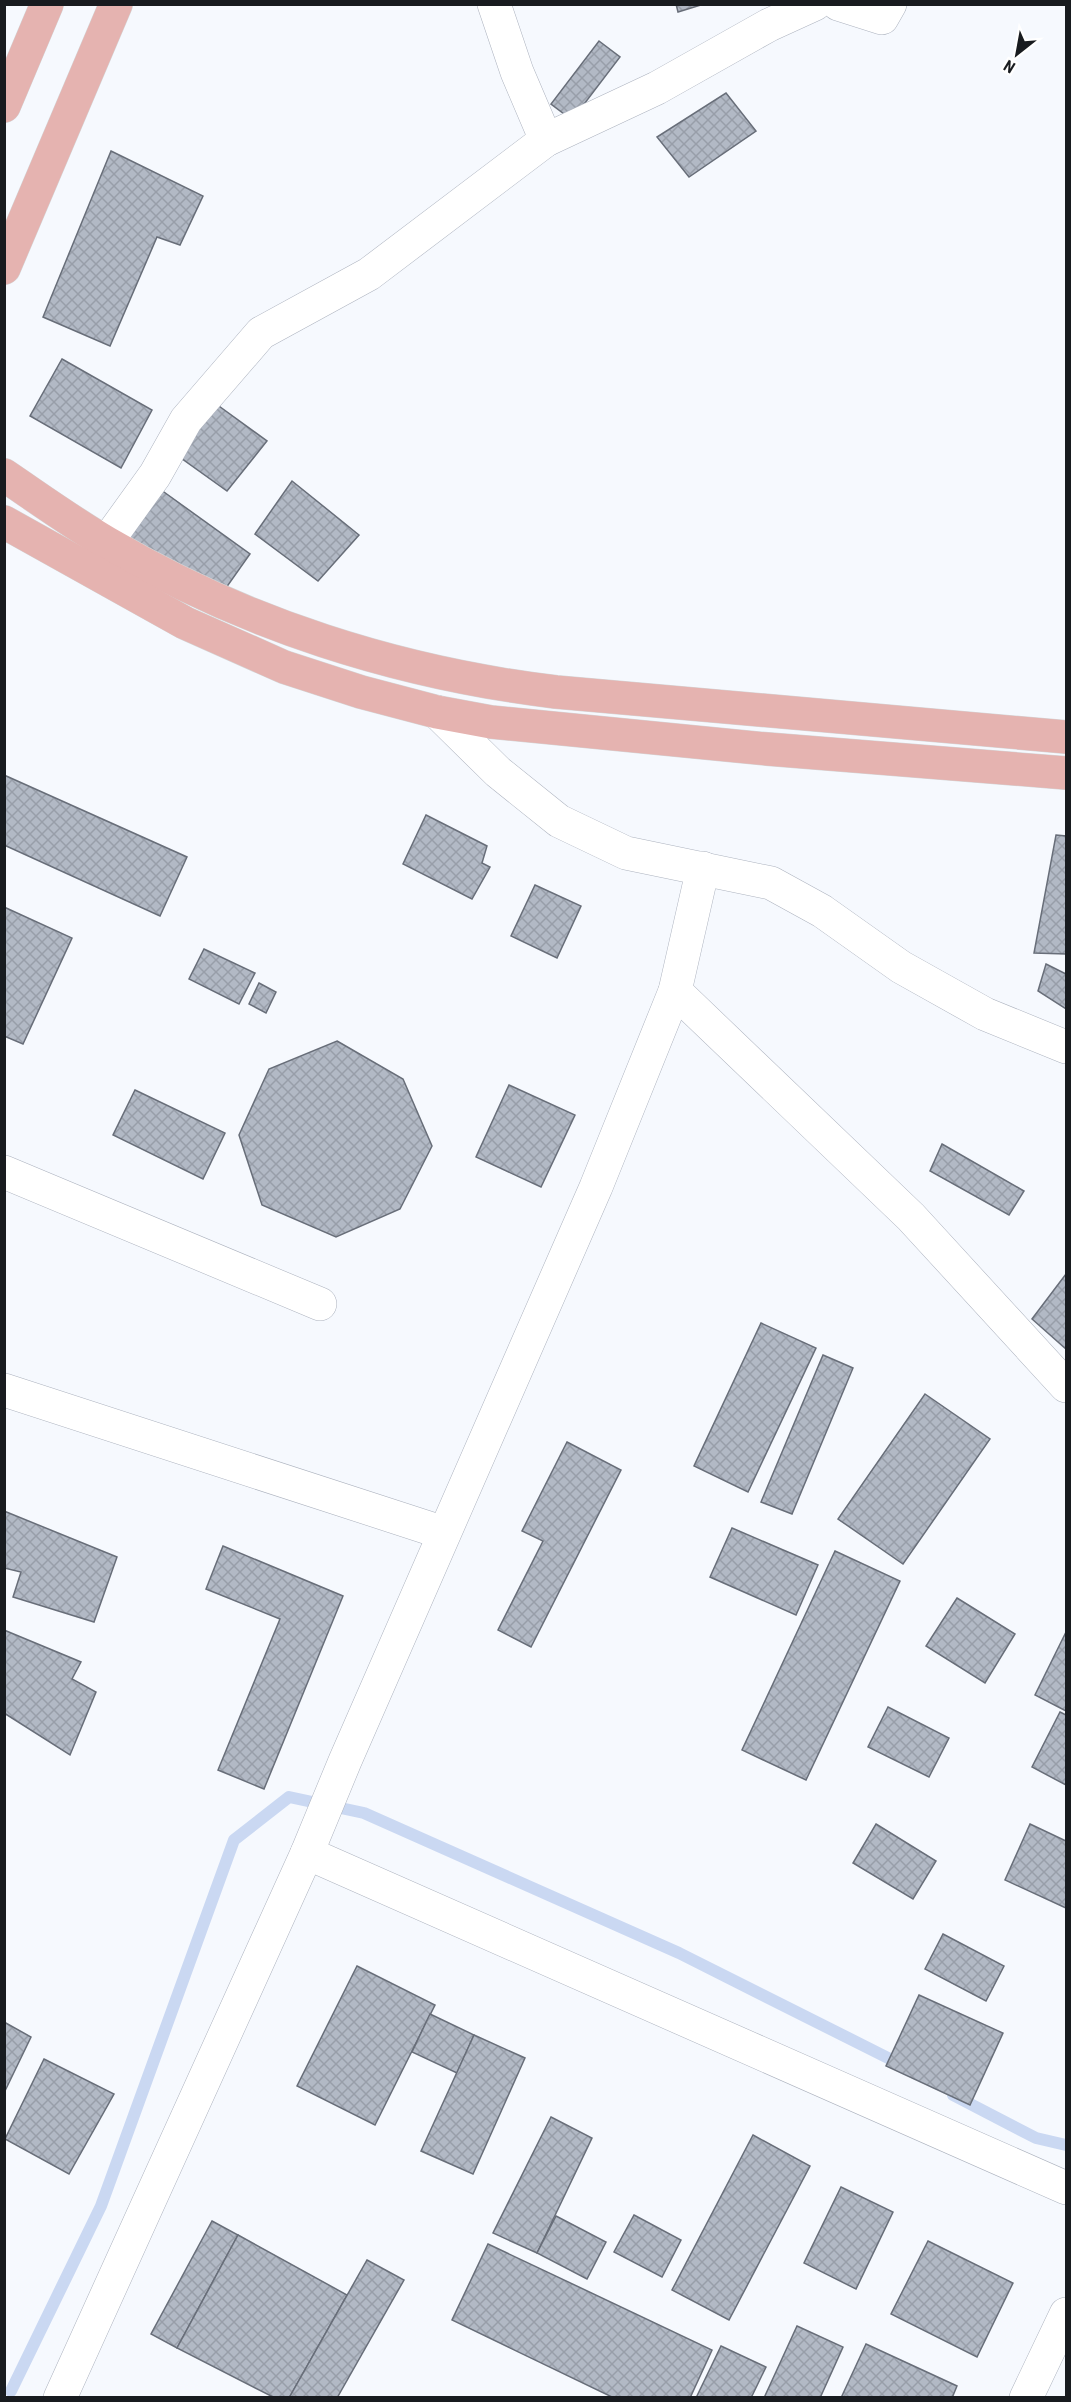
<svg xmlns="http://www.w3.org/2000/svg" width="1071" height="2402" font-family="'Roboto Condensed',sans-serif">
  <defs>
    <pattern id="building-cross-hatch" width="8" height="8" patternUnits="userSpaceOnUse" patternTransform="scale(1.5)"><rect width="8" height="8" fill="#b2b9c5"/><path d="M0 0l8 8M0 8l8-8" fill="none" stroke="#989ea9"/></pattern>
  </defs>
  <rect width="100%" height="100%" fill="#f6f9fe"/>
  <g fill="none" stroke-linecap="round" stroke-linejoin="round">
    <g stroke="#cad8f2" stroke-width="12">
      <path d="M953,2095l83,43 30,7"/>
      <path d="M11,2391l90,-185 133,-366 55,-43 75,16 315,140 223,112"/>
    </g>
  </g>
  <g fill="url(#building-cross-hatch)" stroke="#686e79" stroke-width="1.5">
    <path d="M676,4h28l-26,8z"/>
    <path d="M599,41l21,16 -48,63 -21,-16z"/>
    <path d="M726,93l30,38 -67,46 -32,-40z"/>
    <path d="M111,151l92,45 -23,49 -23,-8 -47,109 -67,-29z"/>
    <path d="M62,359l90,51 -31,58 -91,-52z"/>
    <path d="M212,401l55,40 -40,50 -53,-38z"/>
    <path d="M292,481l67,54 -41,46 -63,-47z"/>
    <path d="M157,487l93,67 -29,41 -99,-56z"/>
    <path d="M4,775l183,82 -27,59 -156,-71z"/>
    <path d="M426,815l61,31 -5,17 8,4 -18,32 -69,-35z"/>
    <path d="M1056,835l10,1v118l-32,-1z"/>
    <path d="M535,885l46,21 -24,52 -46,-22z"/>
    <path d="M4,907l68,31 -49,106 -19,-8z"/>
    <path d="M204,949l51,24 -16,31 -50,-25z"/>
    <path d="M1046,964l20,10v35l-28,-18z"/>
    <path d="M259,983l17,9 -10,21 -17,-9z"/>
    <path d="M337,1041l66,38 29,67 -32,63 -64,28 -74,-32 -23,-70 30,-66z"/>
    <path d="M509,1085l66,30 -34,72 -65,-30z"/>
    <path d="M135,1090l90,43 -22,46 -90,-44z"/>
    <path d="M942,1144l82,47 -15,24 -79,-44z"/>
    <path d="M1066,1274v75l-34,-30z"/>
    <path d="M761,1323l55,25 -68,144 -54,-26z"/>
    <path d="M823,1355l30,13 -61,146 -31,-12z"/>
    <path d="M925,1394l65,45 -87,125 -65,-45z"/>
    <path d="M567,1442l54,28 -90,177 -33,-17 45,-89 -21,-10z"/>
    <path d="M4,1511l113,46 -23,65 -81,-25 8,-25 -17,-4z"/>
    <path d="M732,1528l86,37 -22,50 -86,-38z"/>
    <path d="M223,1546l120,50 -79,193 -46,-19 62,-151 -74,-30z"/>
    <path d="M835,1551l65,30 -94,199 -64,-30z"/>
    <path d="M957,1598l58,36 -30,49 -59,-37z"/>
    <path d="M4,1630l77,32 -9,17 24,13 -26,63 -66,-42z"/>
    <path d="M1066,1632v79l-31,-16z"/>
    <path d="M888,1707l61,31 -20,39 -61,-30z"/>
    <path d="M1060,1712l6,3v70l-34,-18z"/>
    <path d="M876,1824l60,37 -23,38 -60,-36z"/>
    <path d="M1030,1824l36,17v67l-61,-28z"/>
    <path d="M943,1934l61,32 -18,35 -61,-32z"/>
    <path d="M357,1966l78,39 -60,120 -78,-39z"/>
    <path d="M919,1995l84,38 -33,72 -84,-39z"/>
    <path d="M430,2014l44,21 -17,38 -45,-21z"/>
    <path d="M4,2022l27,15 -27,56z"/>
    <path d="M474,2035l51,23 -52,116 -52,-23z"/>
    <path d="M44,2059l70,35 -45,80 -64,-35z"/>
    <path d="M551,2117l41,21 -55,115 -44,-20z"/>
    <path d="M753,2135l57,31 -81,154 -57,-30z"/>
    <path d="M841,2187l52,25 -37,77 -52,-26z"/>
    <path d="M634,2215l47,25 -19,37 -48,-25z"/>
    <path d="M556,2216l50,26 -19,37 -50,-26z"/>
    <path d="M212,2221l26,14 -61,113 -26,-14z"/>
    <path d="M238,2235l109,60 -58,103h-14l-98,-50z"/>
    <path d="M928,2241l85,42 -36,74 -86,-43z"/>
    <path d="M488,2244l224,106 -22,48h-76l-162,-78z"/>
    <path d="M367,2260l37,20 -67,118h-48z"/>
    <path d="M797,2326l46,21 -23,51h-56z"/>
    <path d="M866,2344l91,42 -5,12h-111z"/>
    <path d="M721,2346l45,21 -15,31h-55z"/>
  </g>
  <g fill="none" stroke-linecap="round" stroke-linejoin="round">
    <g stroke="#adb3bf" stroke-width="34">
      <g id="minor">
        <path d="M494,4l23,68 29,68"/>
        <path d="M838,4l44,14 8,-14"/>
        <path d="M106,543l49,-68 31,-55 75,-87 108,-59 177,-134 111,-52 112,-63 46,-21"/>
        <path d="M437,712l61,60 61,49 67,32 145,30 51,28 79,56 84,47 81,33"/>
        <path d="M675,991l236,226 155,169"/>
        <path d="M4,1172l316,132"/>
        <path d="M4,1390l440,143"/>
        <path d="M307,1853l759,335"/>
        <path d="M60,2398l247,-545 38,-92 251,-574 79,-196 28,-123"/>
        <path d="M1026,2398l40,-84"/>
      </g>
    </g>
    <g stroke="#d5d6d7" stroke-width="34">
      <g id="major">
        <path d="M4,106l43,-102"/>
        <path d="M4,268l112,-264"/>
        <path d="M4,475c34,23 67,47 103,68 137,81 291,130 449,149l510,45"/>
        <path d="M4,522l181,101 99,44 77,25 76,20 54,10 276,27 299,24"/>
      </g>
    </g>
    <use href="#minor" stroke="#fff" stroke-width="33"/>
    <use href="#major" stroke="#e5b3b0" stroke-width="33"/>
  </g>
  <rect width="1071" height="2402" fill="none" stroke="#181b1f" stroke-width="12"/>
  <g transform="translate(1017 54) rotate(211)" stroke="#ffffff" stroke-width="4.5" paint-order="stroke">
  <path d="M0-4.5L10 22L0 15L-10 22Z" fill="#181b1f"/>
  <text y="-9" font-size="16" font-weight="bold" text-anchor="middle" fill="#181b1f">N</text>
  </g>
</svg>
